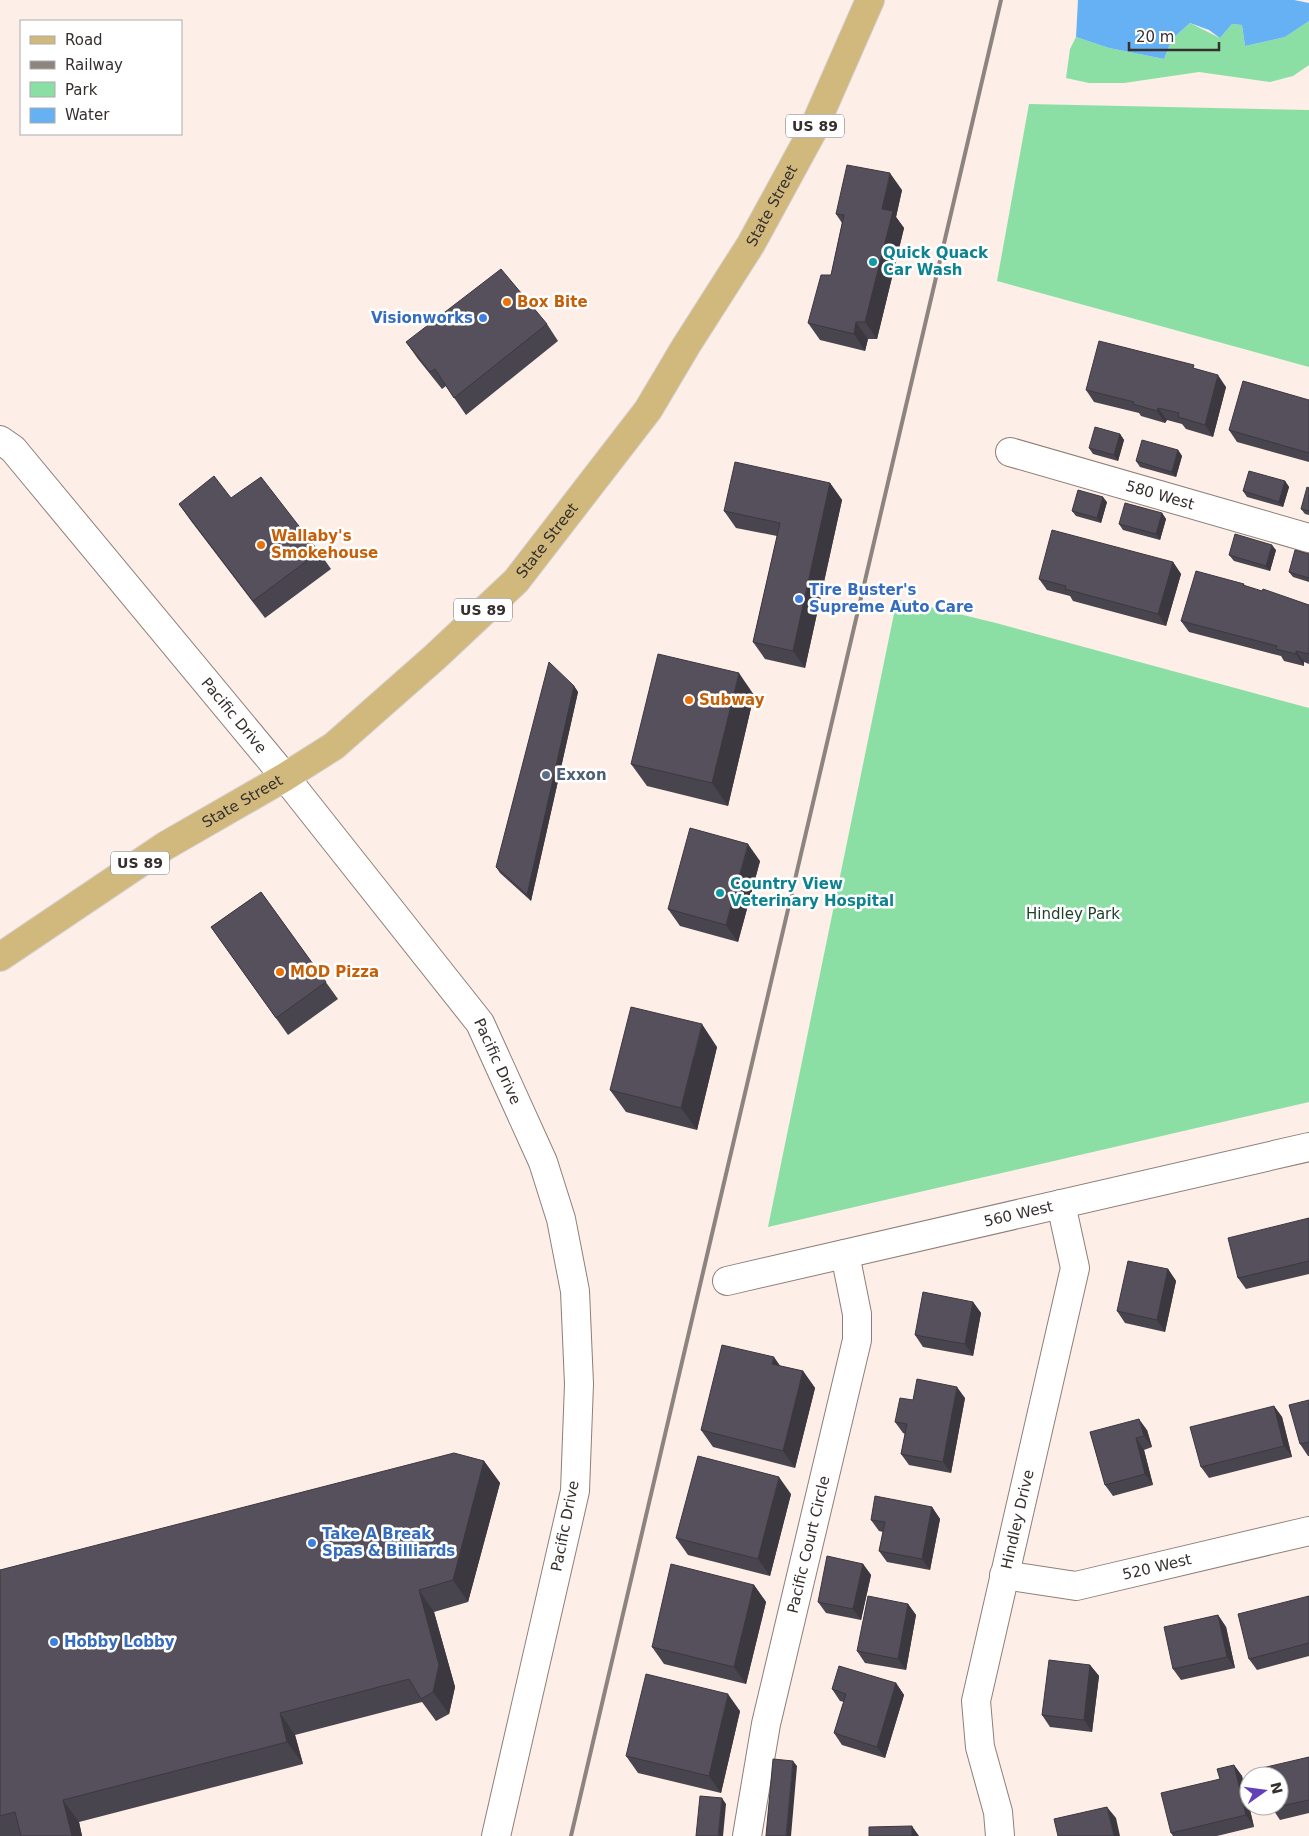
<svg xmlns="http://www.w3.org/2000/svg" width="1309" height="1836" font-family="'DejaVu Sans',sans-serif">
  <rect width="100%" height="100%" fill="#fdeee7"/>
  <g fill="#8bdfa5">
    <path d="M1309,21v44l-16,11 -23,6 -71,-10 -75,11h-35l-23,-5 4,-29 6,-12 33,11 55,11 8,-20 18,-16 30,15 12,-14 10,1 3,21 40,-9z"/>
    <path d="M1029,104l280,6v257l-312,-86z"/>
    <path d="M897,599l99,24 313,85v394l-541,125z"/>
  </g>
  <path fill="#66b1f4" d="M1078,0h216l15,3v18l-24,16 -40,9 -3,-21 -10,-1 -12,14 -11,-8 -19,-7 -18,16 -8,20 -55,-11 -33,-11z"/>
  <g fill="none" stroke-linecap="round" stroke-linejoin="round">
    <g stroke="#8d7f79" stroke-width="30">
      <g id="minor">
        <path id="s1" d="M0,440l13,9 272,328 195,246 63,139 18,57 14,72 4,93 -4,107 -79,345"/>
        <path id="s2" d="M1010,452l299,86"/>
        <path id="s3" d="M727,1281l582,-134"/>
        <path id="s4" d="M1004,1575l72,11 233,-55"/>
        <path id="s5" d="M747,1836l19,-112 91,-384v-26l-12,-60"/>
        <path id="s6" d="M1000,1836l-2,-24 -18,-65 -4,-46 99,-433 -14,-64"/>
      </g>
    </g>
    <g stroke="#d3d1d1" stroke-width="30">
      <g id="major">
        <path id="s7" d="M0,957l165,-111 120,-69 49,-31 101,-89 81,-76 132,-171 38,-64 65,-102 61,-112 58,-132"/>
      </g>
    </g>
    <use href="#minor" stroke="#fff" stroke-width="28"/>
    <use href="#major" stroke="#d1b87c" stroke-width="28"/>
    <path stroke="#8d837f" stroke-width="4" d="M571,1836l430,-1836"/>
  </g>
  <g fill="#49454e">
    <path d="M902,190l-6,27 8,11 -27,111h-9l-3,12 -45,-11 -12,-17 23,-48 11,-52 -6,-9z"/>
    <path d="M547,324l11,17 -92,74 -20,-29 -4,3 -24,-30 -12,-17z"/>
    <path d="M1197,369l29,18 -13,50 -27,-8 -4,-5 -15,-4 -2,3 -24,-7 -2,-3 -45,-11 -8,-12z"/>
    <path d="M1309,400v62l-72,-20 -8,-12z"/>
    <path d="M1120,434l4,6 -6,21 -25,-7 -4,-6z"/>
    <path d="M1178,450l4,6 -6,21 -36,-10 -4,-6z"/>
    <path d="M1285,481l4,6 -6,20 -36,-10 -4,-6z"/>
    <path d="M830,483l12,17 -37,168 -40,-9 -12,-17 24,-106 -41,-8 -12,-17z"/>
    <path d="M1309,488v27l-4,-1 -4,-5z"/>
    <path d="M231,498l88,54 12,17 -66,49 -74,-97 -12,-17z"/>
    <path d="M1107,502l-6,21 -25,-7 -4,-5z"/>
    <path d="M1162,513l4,6 -6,21 -37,-10 -4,-6z"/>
    <path d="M1276,550l-6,21 -36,-10 -5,-6z"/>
    <path d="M1309,554v28l-16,-5 -4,-5z"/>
    <path d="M1173,562l8,12 -15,52 -93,-25 -3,-5 -23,-6 -8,-11z"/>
    <path d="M1244,584l1,2 64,19v59l-5,-2v4l-20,-5 -3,-5 -92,-24 -8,-11z"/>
    <path d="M574,686l4,6 -47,209 -31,-28 -4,-6z"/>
    <path d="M754,695l-26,111 -81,-20 -16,-22z"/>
    <path d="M760,861l-22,81 -58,-16 -12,-17z"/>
    <path d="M261,892l77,107 -50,36 -77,-108z"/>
    <path d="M717,1047l-20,83 -71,-18 -16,-22z"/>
    <path d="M1309,1218v56l-63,15 -8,-11z"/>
    <path d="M1168,1269l8,12 -11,51 -40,-9 -8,-12z"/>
    <path d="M973,1302l8,11 -8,43 -50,-9 -8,-12z"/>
    <path d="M780,1366l23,5 12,17 -20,80 -82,-21 -12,-17z"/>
    <path d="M965,1398l-14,75 -42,-8 -8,-11 4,-20 -2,-1 -8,-11 18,-22z"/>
    <path d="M1309,1400v56h-1l-8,-12z"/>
    <path d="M1274,1406l8,11 10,40 -83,21 -8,-11z"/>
    <path d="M1147,1430l5,17 -8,3 9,35 -40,11 -8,-11 -15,-53z"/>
    <path d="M484,1461l16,22 -32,119 -34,10 21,75 -6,27 -13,7 -14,-19 -127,33 8,29 -224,58 3,14h-82v-266z"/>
    <path d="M791,1494l-21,82 -82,-21 -12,-17z"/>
    <path d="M932,1507l8,12 -10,51 -43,-8 -8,-11 4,-19 -4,-1 -8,-11z"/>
    <path d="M863,1564l8,11 -10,45 -35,-7 -8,-11z"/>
    <path d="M754,1585l12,17 -20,82 -82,-20 -12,-17z"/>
    <path d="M1309,1596v60l-52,14 -8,-11z"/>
    <path d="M908,1604l8,11 -10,55 -41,-7 -8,-12z"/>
    <path d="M1218,1615l8,12 9,41 -54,12 -8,-11z"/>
    <path d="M1090,1665l9,11 -7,56 -42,-5 -8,-12z"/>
    <path d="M896,1683l8,12 -19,63 -43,-13 -8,-12 10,-31 -4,-1 -8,-12z"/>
    <path d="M740,1711l-19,82 -83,-20 -12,-17z"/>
    <path d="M1309,1757v56l-29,7 -8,-12z"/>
    <path d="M1234,1765l8,11 12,51 -37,9h-44l-2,-3 49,-54z"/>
  </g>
  <g fill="#3c3840">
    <path d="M890,173l12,17 -6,27 8,11 -27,111 -12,-17 17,-113z"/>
    <path d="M856,322l12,17 -3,12 -11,-17z"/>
    <path d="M1218,375l8,12 -13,50 -8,-12z"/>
    <path d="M1158,408l9,12 -2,3 -8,-12z"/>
    <path d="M1120,434l4,6 -6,21 -4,-6z"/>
    <path d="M1178,450l4,6 -6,21 -4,-5z"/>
    <path d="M1285,481l4,6 -6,20 -4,-5z"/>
    <path d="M830,483l12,17 -37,168 -12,-17z"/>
    <path d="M1103,497l4,5 -6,21 -4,-5z"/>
    <path d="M1162,513l4,6 -6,21 -4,-6z"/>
    <path d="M1272,545l4,5 -6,21 -4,-5z"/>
    <path d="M1173,562l8,12 -15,52 -8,-12z"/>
    <path d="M1296,651l8,11v4l-8,-12z"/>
    <path d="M739,673l15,22 -26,111 -16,-23z"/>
    <path d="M574,686l4,6 -47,209 -4,-6z"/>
    <path d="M748,844l12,17 -22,81 -12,-17z"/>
    <path d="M702,1024l15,23 -20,83 -16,-22z"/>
    <path d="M1168,1269l8,12 -11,51 -8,-12z"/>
    <path d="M973,1302l8,11 -8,43 -8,-12z"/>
    <path d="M774,1357l12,17 -14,-10z"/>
    <path d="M803,1371l12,17 -20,80 -12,-17z"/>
    <path d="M957,1387l8,11 -14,75 -8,-11z"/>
    <path d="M1274,1406l8,11 10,40 -8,-11z"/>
    <path d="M1139,1419l8,11 5,17 -8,-11z"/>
    <path d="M1136,1438l8,12 9,35 -8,-11z"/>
    <path d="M484,1461l16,22 -32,119 -15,-22z"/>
    <path d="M779,1477l12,17 -21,82 -12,-17z"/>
    <path d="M932,1507l8,12 -10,51 -8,-11z"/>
    <path d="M863,1564l8,11 -10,45 -8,-11z"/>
    <path d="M754,1585l12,17 -20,82 -12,-17z"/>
    <path d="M419,1590l15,22 21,75 -6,27 -16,-22z"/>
    <path d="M908,1604l8,11 -10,55 -8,-11z"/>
    <path d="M1218,1615l8,12 9,41 -8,-11z"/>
    <path d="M1090,1665l9,11 -7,56 -8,-12z"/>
    <path d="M896,1683l8,12 -19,63 -8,-11z"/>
    <path d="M728,1694l12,17 -19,82 -12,-17z"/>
    <path d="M280,1713l15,22 8,29 -16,-22z"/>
    <path d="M793,1761l4,5 -6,70h-5z"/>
    <path d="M1234,1765l8,11 12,51 -8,-12z"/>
    <path d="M722,1798l4,6 -3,32h-5z"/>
    <path d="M63,1800l16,22 3,14h-10z"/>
    <path d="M1107,1807l9,11 4,18h-6z"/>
    <path d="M912,1826l7,10h-7z"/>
  </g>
  <g fill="#55505b" stroke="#3c3840">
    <path d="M847,165l43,8 -8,36 11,2 -28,111h-9l-2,12 -46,-11 13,-48h10l13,-60 -8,-1z"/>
    <path d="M501,269l46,55 -93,74 -19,-29 -5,3 -24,-30z"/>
    <path d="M1099,341l95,24 -1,3 25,7 -13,50 -27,-8 1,-4 -21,-5 -1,3 -24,-7 1,-2 -48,-12z"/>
    <path d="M1243,381l66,19v53l-80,-23z"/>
    <path d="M1095,427l25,7 -6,21 -25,-7z"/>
    <path d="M1142,440l36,10 -6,22 -36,-11z"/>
    <path d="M735,462l95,21 -37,168 -40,-9 27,-119 -56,-12z"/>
    <path d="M1249,471l36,10 -6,21 -36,-11z"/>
    <path d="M214,476l17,22 30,-21 58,75 -66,49 -74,-97z"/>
    <path d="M1307,487l2,1v23l-8,-2z"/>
    <path d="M1078,490l25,7 -6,21 -25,-7z"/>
    <path d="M1125,503l37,10 -6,21 -37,-10z"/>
    <path d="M1052,530l121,32 -15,52 -93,-25 1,-3 -27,-7z"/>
    <path d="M1235,534l37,11 -6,21 -37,-11z"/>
    <path d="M1295,550l14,4v24l-20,-6z"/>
    <path d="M1196,571l48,13 -1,1 19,6 1,-2 46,16v49l-13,-3v3l-20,-5 1,-3 -96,-25z"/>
    <path d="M658,654l81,19 -27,110 -81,-19z"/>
    <path d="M549,662l25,24 -47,209 -31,-28z"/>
    <path d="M690,828l58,16 -22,81 -58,-16z"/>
    <path d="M261,892l65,90 -50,36 -65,-91z"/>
    <path d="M631,1007l71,17 -21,84 -71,-18z"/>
    <path d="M1309,1218v43l-71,17 -10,-40z"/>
    <path d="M1128,1261l40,8 -11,51 -40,-9z"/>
    <path d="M923,1292l50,10 -8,42 -50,-9z"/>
    <path d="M722,1345l52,12 -2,7 31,7 -20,80 -82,-21z"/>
    <path d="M917,1379l40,8 -14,75 -42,-8 6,-30 -12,-2 5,-24 13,2z"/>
    <path d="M1309,1400v42l-9,2 -11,-39z"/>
    <path d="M1274,1406l10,40 -83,21 -11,-40z"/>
    <path d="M1139,1419l5,17 -8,2 9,36 -40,11 -15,-53z"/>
    <path d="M454,1453l30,8 -31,119 -34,10 20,75 -6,27 -12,7 -12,-20 -129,34 7,29 -224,58 9,36h-51l-6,-24 -15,4v-246z"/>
    <path d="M698,1456l81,21 -21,82 -82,-21z"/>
    <path d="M875,1496l57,11 -10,52 -43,-8 6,-29 -14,-2z"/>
    <path d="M827,1556l36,8 -10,45 -35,-7z"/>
    <path d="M671,1564l83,21 -20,82 -82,-20z"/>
    <path d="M868,1596l40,8 -10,55 -41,-8z"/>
    <path d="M1309,1596v47l-60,16 -11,-45z"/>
    <path d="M1218,1615l9,42 -54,12 -9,-42z"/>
    <path d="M1049,1660l41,5 -6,55 -42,-5z"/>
    <path d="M839,1666l57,17 -19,64 -43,-14 12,-39 -14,-5z"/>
    <path d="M646,1674l82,20 -19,82 -83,-20z"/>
    <path d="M1309,1757v43l-37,8 -1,-2h8v-30h-15l-2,-8z"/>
    <path d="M773,1759l20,2 -7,75h-20z"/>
    <path d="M1234,1765l12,50 -75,18 -10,-40 59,-14 -3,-10z"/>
    <path d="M700,1796l22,2 -4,38h-22z"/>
    <path d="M1107,1807l7,29h-56l-4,-17z"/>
    <path d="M912,1826v10h-43v-9z"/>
  </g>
  <g fill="#0f9aa8" stroke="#fff" stroke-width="2">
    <circle cx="873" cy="262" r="5"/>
    <circle cx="720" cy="893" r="5"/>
  </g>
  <g fill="#e8710a" stroke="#fff" stroke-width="2">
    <circle cx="507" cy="302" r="5"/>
    <circle cx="261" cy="545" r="5"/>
    <circle cx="689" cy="700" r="5"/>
    <circle cx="280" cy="972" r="5"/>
  </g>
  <g fill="#3f7fe0" stroke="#fff" stroke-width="2">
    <circle cx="483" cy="318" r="5"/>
    <circle cx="799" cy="599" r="5"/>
    <circle cx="312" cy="1543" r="5"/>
    <circle cx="54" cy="1642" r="5"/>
  </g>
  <circle fill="#5c6f8a" stroke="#fff" stroke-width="2" cx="546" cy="775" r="5"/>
  <g text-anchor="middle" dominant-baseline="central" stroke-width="5" stroke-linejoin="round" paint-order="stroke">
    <g fill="#fff" stroke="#726d6c" stroke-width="1">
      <rect x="786" y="114.5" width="58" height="23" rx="4"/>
      <rect x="454" y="598.5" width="58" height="23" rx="4"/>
      <rect x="111" y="851.5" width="58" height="23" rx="4"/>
    </g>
    <g font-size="14" font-weight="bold" fill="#352f2d">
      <text x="815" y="126">US 89</text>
      <text x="483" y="610">US 89</text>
      <text x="140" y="863">US 89</text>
    </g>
    <g font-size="15" fill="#352f2d" stroke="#fff">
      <text stroke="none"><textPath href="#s7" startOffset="1096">State Street</textPath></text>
      <text stroke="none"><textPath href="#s2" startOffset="156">580 West</textPath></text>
      <text stroke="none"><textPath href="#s7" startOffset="692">State Street</textPath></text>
      <text stroke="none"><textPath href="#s1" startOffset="362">Pacific Drive</textPath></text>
      <text stroke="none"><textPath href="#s7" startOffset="288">State Street</textPath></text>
      <text stroke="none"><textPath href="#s1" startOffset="798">Pacific Drive</textPath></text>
      <text stroke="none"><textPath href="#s3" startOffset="299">560 West</textPath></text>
      <text stroke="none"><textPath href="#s6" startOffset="324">Hindley Drive</textPath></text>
      <text transform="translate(565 1526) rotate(-79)">Pacific Drive</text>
      <text stroke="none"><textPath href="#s5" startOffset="298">Pacific Court Circle</textPath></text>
      <text stroke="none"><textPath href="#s4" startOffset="156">520 West</textPath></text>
    </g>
    <g font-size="15" font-weight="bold" fill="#0d838f" stroke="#fff" text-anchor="start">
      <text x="883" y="253">Quick Quack<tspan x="883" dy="17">Car Wash</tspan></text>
      <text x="730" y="884">Country View<tspan x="730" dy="17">Veterinary Hospital</tspan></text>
    </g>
    <g font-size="15" font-weight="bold" fill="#c56008" stroke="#fff" text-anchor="start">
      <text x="517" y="302">Box Bite</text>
      <text x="271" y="536">Wallaby's<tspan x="271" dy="17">Smokehouse</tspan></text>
      <text x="699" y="700">Subway</text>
      <text x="290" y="972">MOD Pizza</text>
    </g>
    <g font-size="15" font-weight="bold" fill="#366cbe" stroke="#fff" text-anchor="start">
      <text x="473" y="318" text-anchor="end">Visionworks</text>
      <text x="809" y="590">Tire Buster's<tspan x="809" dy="17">Supreme Auto Care</tspan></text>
      <text x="322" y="1534">Take A Break<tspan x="322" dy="17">Spas &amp; Billiards</tspan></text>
      <text x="64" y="1642">Hobby Lobby</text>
    </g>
    <g font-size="15" font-weight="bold" fill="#4e5e75" stroke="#fff" text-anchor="start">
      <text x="556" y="775">Exxon</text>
    </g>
    <g font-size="15" fill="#1d422a" stroke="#fff">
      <text x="1073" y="914">Hindley Park</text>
    </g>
  </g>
  <rect x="20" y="20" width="162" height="115" fill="#ffffff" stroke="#aeacab"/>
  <rect x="30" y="36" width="25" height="8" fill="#d1b87c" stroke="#aeacab"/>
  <text x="65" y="45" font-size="15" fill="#352f2d">Road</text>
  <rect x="30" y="61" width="25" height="8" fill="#8d837f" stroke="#aeacab"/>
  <text x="65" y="70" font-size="15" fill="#352f2d">Railway</text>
  <rect x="30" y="82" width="25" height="15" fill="#8bdfa5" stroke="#aeacab"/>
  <text x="65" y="95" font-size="15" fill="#352f2d">Park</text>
  <rect x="30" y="108" width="25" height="15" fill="#66b1f4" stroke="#aeacab"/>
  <text x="65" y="120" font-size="15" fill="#352f2d">Water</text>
  <g transform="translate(1264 1791) rotate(76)"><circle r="24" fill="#ffffff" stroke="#aeacab"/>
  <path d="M0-4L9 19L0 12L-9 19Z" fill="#6340b8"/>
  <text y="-8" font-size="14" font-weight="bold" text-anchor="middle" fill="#352f2d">N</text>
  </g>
  <path d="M1129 42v8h90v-8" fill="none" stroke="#352f2d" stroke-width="2.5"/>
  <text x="1136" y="42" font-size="15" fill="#352f2d" stroke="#ffffff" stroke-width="4" paint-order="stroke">20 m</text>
</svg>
